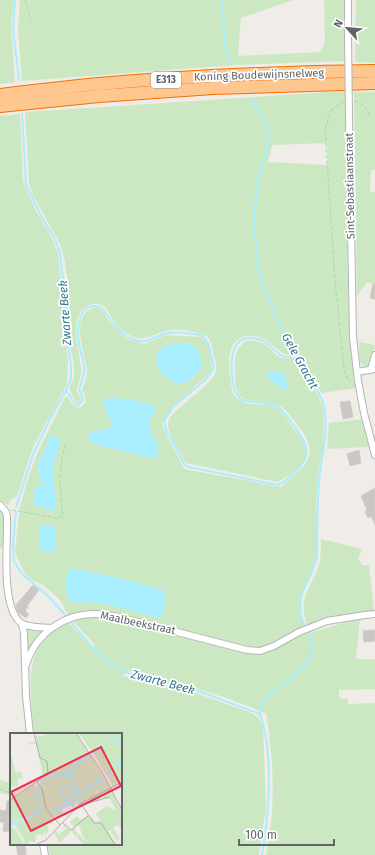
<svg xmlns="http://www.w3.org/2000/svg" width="375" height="855" font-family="'Fira Sans',sans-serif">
  <rect width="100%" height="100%" fill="#f0ece7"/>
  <g fill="#cce8c3" fill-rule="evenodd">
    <path d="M0,0h14l-3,26 4,56 -15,2z"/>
    <path d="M20,0h273l-52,18 -3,38 82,-4 5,-10 -1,-42h21v61l-109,4 -214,16 -4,-52z"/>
    <path d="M356,0h19v63l-20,-1z"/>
    <path d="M346,91l1,158 3,90 6,49 -34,5 -26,-42 -9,4c-12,-5 -20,-19 -34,-19 -26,-2 -26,25 -22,45 0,4 1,11 3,14 9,14 30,6 43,13 7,5 12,14 17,21 5,7 11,13 12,21 2,13 -18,28 -29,32l-91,-19c-6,-11 -17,-25 -18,-38 -1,-15 43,-36 48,-54 1,-5 -1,-11 -2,-15 -2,-8 -2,-14 -7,-20 -11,-3 -24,-8 -36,-6 -12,1 -21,10 -35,8 -8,-2 -19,-11 -23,-18 -4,-6 -5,-12 -11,-15 -4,-2 -8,-1 -12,0 -23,6 -10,48 -9,64 1,7 -2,14 -5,21l5,8 -1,5 -4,-1 -6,-11v-5l4,-8v-14l-5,-23 1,-14 -3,-52 -3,-18 -4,-13 -28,-51 -3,-10 -4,-71zM327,143l1,22 -60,-3 4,-17z"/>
    <path d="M354,92h21v78h-4l-1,22h5v92l-8,-2 -10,14z"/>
    <path d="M20,114l3,67 14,32 15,25 6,15 5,42 1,37 4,29 -1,23 -34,63 -16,49 -6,4 -3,5 -8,-4v-385z"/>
    <path d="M96,307l4,1 9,13 18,18 9,3 8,2 22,-9 34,2 7,5 5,22 -1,8 -39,35 -10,16 2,7 20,39 97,18c25,-23 42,-31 15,-64 -6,-7 -10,-15 -19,-18 -9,-3 -30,-3 -36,-8 -7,-7 -6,-21 -6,-30 -1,-11 2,-20 11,-26 5,0 11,-1 16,2 14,7 15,22 33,13l11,15 16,33 2,13 -1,33 -5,23 -2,29 1,55 -17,42 1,15 5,20 54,-16 -4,41h19v30l-36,1v8l9,1v5l27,-1v152h-109c10,-45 8,-96 0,-141 -13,-7 -27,-11 -40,-16 -33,-11 -65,-19 -98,-27l-5,5 64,14 62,22c7,3 11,6 14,14l3,82 -7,47h-209l-3,-11h74v-110h-87c-2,-31 -11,-70 11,-96 6,-6 16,-11 23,-16l24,26 3,-3 -23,-25 27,-4 153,37 1,-5 -150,-36h-17l-17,5 -9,-17 -18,-16 -9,-3 -9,-9 -9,-20 5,-46 7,-24 9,-26 28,-57 3,-3 6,9 6,3c10,-5 6,-11 3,-18 2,-6 5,-12 5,-19 -2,-19 -19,-57 9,-64zM175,343c20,0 27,4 26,25 -4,5 -9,11 -14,14 -15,8 -40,-18 -26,-32 3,-4 9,-5 14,-7zM110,398c15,0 30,3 45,8l1,5 -6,8v6l2,11 5,7 1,14 -5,1 -56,-13 -7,-4 -2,-4 1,-4c7,-4 14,-2 22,-6 1,-11 -7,-15 -7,-27zM51,435l10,4 -8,27 3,44 -1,1 -20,-5 -2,-3 2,-15 3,-3h8l1,-1 -8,-3 1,-5 -3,-10zM44,525l9,1 3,2v21l-2,3 -12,-1 -3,-5 2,-19zM69,568l50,10 44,12 2,3 -2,21 -3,4 -58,-15 -31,-1c-7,-9 -6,-23 -2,-34z"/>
    <path d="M359,342l16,3 -3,17 -3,4 -4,1 -5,-5z"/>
    <path d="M364,419l5,28 -42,2 2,-26z"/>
    <path d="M0,507l5,8 -1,34 -4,-1z"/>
    <path d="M321,539l41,10 -4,10 5,6h6l5,46 -28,3 -39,11c-8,-28 0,-31 10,-54 4,-11 4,-21 4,-32z"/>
    <path d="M29,628l14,2v1l-13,20 -3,1 -1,-21z"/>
    <path d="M0,780l11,3v12l-11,-2z"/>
  </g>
  <g fill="#a8eeff">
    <path d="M175,343c20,0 27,4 26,25 -4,5 -9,11 -14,14 -14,8 -40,-18 -27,-32 4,-4 10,-5 15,-7z"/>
    <path d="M274,371c15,3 11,6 14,19 -9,-3 -19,-8 -22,-17z"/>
    <path d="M110,398c15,0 31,3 45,8l1,5 -6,8v6l2,11 5,7 1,14 -5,1 -56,-13 -7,-4 -2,-4 1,-4c7,-4 14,-2 22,-6 1,-10 -7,-16 -8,-27z"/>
    <path d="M51,435l10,4 -8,27 3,44 -1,1 -20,-5 -2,-3 2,-15 3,-3h8l1,-1 -8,-3 1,-5 -3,-10z"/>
    <path d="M44,525l9,1 3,2v21l-2,3 -12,-1 -3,-5 1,-19z"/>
    <path d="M69,568l50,10 44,12 2,3 -1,15 -1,6 -3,4 -58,-15 -31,-1c-7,-8 -6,-24 -2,-34z"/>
  </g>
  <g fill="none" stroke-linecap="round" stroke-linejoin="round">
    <g stroke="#a8eeff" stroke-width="2">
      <path d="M15,0l-2,30 6,50"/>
      <path d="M223,0l1,43 6,18"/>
      <path d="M252,99c6,11 15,23 16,35 2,16 -7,32 -10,48 -4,22 -4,52 -1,75 5,34 21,67 38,95 9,16 20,31 27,48 9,23 -1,57 -3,81 -2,25 -2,51 -2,76 -7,26 -26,41 -12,69"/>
      <path d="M66,390l9,14 4,1c6,-5 3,-10 0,-16 3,-8 6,-15 5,-24 -1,-7 -4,-14 -5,-22 -2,-16 -1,-42 22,-36 10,13 24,37 44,34 8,-1 15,-7 23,-8 11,-2 22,1 33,2l7,8 6,23 -4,8 -7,8 -30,25 -9,14 2,9 18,34 4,3 90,18c7,-3 12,-8 17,-13 18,-18 13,-25 0,-45 -5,-6 -9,-14 -16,-19 -10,-7 -26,-5 -38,-8 -7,-8 -8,-15 -9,-25 -1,-14 -1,-37 18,-37 4,0 8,1 12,2 8,4 15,15 23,17 4,1 7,-1 11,-3"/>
      <path d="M16,507l18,-55 20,-41 12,-21 5,-11v-14l-4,-26 1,-19 -8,-67 -5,-14 -14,-23 -15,-32 -4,-70"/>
      <path d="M16,512l-3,30 1,19 7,12 26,22 20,22"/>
      <path d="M70,621l23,27 16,14 18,11 66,16 67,25c14,39 9,100 2,141"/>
      <path d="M260,714c1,-6 2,-11 5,-15 4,-6 11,-10 17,-14 21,-14 35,-27 28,-54"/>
    </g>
  </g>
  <g fill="#ccc7c4" stroke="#d5ccc5">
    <path d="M373,284h2v15l-5,-1z"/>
    <path d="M350,401l3,16 -10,2 -3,-17z"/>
    <path d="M359,450l2,13 -11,3 -3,-12z"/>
    <path d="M375,488v37l-4,-9 -3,2 -3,-7 2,-1 -6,-14z"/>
    <path d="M33,585l6,5 -12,16 1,1 -3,4 4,3 -3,4 -8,-6 -2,-7z"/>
    <path d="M375,630v11l-11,1 -1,-11z"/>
    <path d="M7,801h4l-1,31 -7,-1 1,-9h-4v-12l6,1z"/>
    <path d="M16,844h9l1,11h-8z"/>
  </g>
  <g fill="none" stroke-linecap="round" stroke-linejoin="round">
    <g stroke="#b2b6b9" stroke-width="8">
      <g id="street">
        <path d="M348,37v-37"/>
        <path d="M349,117l4,220 5,44 6,32 11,42"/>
        <path d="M371,369l4,-14"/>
        <path d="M357,372l18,-3"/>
        <path d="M0,505l6,7 1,5c1,26 -7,89 14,106 7,5 22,4 30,5"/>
        <path d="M22,624l2,9 2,63 4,38"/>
        <path d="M26,665c9,-31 38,-52 71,-51 6,0 12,2 18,2l132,34 13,1 14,-5 25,-14 28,-11 38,-6 10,-1"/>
        <path d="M43,844l2,11"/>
      </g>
    </g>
    <g stroke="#f76e00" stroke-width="14">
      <g id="highway">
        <path d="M0,95c33,-4 66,-8 99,-11 92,-8 184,-12 276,-13"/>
        <path d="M0,106l99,-10 114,-8 162,-5"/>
      </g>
    </g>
    <g stroke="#a6daa7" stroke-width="1" stroke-dasharray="4 2" stroke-linecap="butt">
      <path d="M25,0l6,20"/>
      <path d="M354,101c8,1 12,8 16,14"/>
      <path d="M343,102l-12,8 -6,19 10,151 9,89 4,11 3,1"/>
      <path d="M12,510l45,8 6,-2c-3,-26 -5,-44 2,-70"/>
      <path d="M0,789l11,4"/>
    </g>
    <use href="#street" stroke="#fff" stroke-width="6"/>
    <use href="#highway" stroke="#fec78f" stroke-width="12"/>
    <g stroke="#b2b6b9" stroke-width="8" stroke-linecap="butt">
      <path id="street-bridge" d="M348,37l1,80"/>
    </g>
    <use href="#street-bridge" stroke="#fff" stroke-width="6"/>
  </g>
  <g text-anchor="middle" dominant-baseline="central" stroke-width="3.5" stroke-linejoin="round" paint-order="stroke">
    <rect fill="#fff" stroke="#8e9295" stroke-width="1" x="151" y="72" width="30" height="16" rx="3"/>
    <g font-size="10" font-weight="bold" fill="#5e6467">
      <text x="166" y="80">E313</text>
    </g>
    <g font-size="11" fill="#5e6467" stroke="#fff">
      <text transform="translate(259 75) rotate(-2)">Koning Boudewijnsnelweg</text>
      <text transform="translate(350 186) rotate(-91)">Sint-Sebastiaanstraat</text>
      <text transform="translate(138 623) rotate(12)">Maalbeekstraat</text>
    </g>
    <g font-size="12" font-style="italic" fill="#377890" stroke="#fff">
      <text transform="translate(65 313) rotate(-94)">Zwarte Beek</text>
      <text transform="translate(300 361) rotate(61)">Gele Gracht</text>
      <text transform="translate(163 682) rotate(15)">Zwarte Beek</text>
    </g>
  </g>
  <g transform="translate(10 733)">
    <rect width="112" height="112" fill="#f0ece7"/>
    <path d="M34,0h31l15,22 -6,4 6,-4 20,33 -31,17 -3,-4 -2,8 -3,-5 -10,4 2,6 -6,4 -6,-6 4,5 -4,2 2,4 -3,1 -4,-5 3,11 -3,5 -3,-3v4l-3,-2 -4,2 -1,7 -4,-2 -6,4h-15v-19l6,4 7,13 2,-1 -11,-19 13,-3 12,-7 -25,8 -4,4v-25l13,-8 2,7 -2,-8 10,-6 6,2 4,-9 7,-3 -7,1 -7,-33 -6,1v4l-1,-5 8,-2 -2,-6 9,2zM69,0h43v48l-9,5 -20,-33 11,-6 -11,6zM0,17l6,23 5,-2 2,7 -6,1 2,12 -4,-8 1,3 -5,1 -1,6zM100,55l12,25v18l-4,-6 -5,3 7,11 -3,2 -7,-11 -2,1 9,14h-33l-13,-14 -11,12 -6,-10 1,-3 4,4 7,-5 -4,-6 8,7 5,-2 3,9 1,-3 7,9 -8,-19 -4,3 -4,-5 7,-6 3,4 8,-5 9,8 3,-3 -4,-6 10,-8 10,4 -6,-11h-5l-2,-4 -3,1 2,4 -11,3 -2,-3z" fill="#cce8c3"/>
    <path fill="none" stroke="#a8eeff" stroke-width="2" d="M99,5l13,5M83,20l13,-9M53,41v3l10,-5 -1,7 4,7 -2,2 -9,-1 -3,4 3,11 5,1 2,-10 4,-3 4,6M97,41l10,-8 5,-9M38,42l17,-1 24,-19M42,79l23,-9 13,-16 16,-8M0,92l30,-13 -3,-16 5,-17"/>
    <path fill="none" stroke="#b2b2b0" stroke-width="1" d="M66,0l27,41 19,36M27,49l5,7 4,20 14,16M0,67l38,-26 -1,-13 -7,-3 -6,-25M71,71l13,19h7l14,22M72,72l27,-8M53,90l8,7 17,-14M25,112l11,-5 34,-36 42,-22"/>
    <path fill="#ec314f" fill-opacity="0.15" stroke="#ec314f" stroke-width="2" d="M91,14l20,39 -90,45 -20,-39z"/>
    <rect width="112" height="112" fill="none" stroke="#5e6467" stroke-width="2"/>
  </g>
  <g transform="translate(347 28) rotate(297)" stroke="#ffffff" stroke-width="3" paint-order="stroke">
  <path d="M0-3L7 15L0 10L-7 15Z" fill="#5e6467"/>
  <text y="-6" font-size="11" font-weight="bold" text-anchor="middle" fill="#5e6467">N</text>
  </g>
  <path d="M239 839v6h95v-6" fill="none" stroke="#5e6467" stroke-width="2"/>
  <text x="245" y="839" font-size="12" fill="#5e6467" stroke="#ffffff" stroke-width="3" paint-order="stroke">100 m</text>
</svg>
